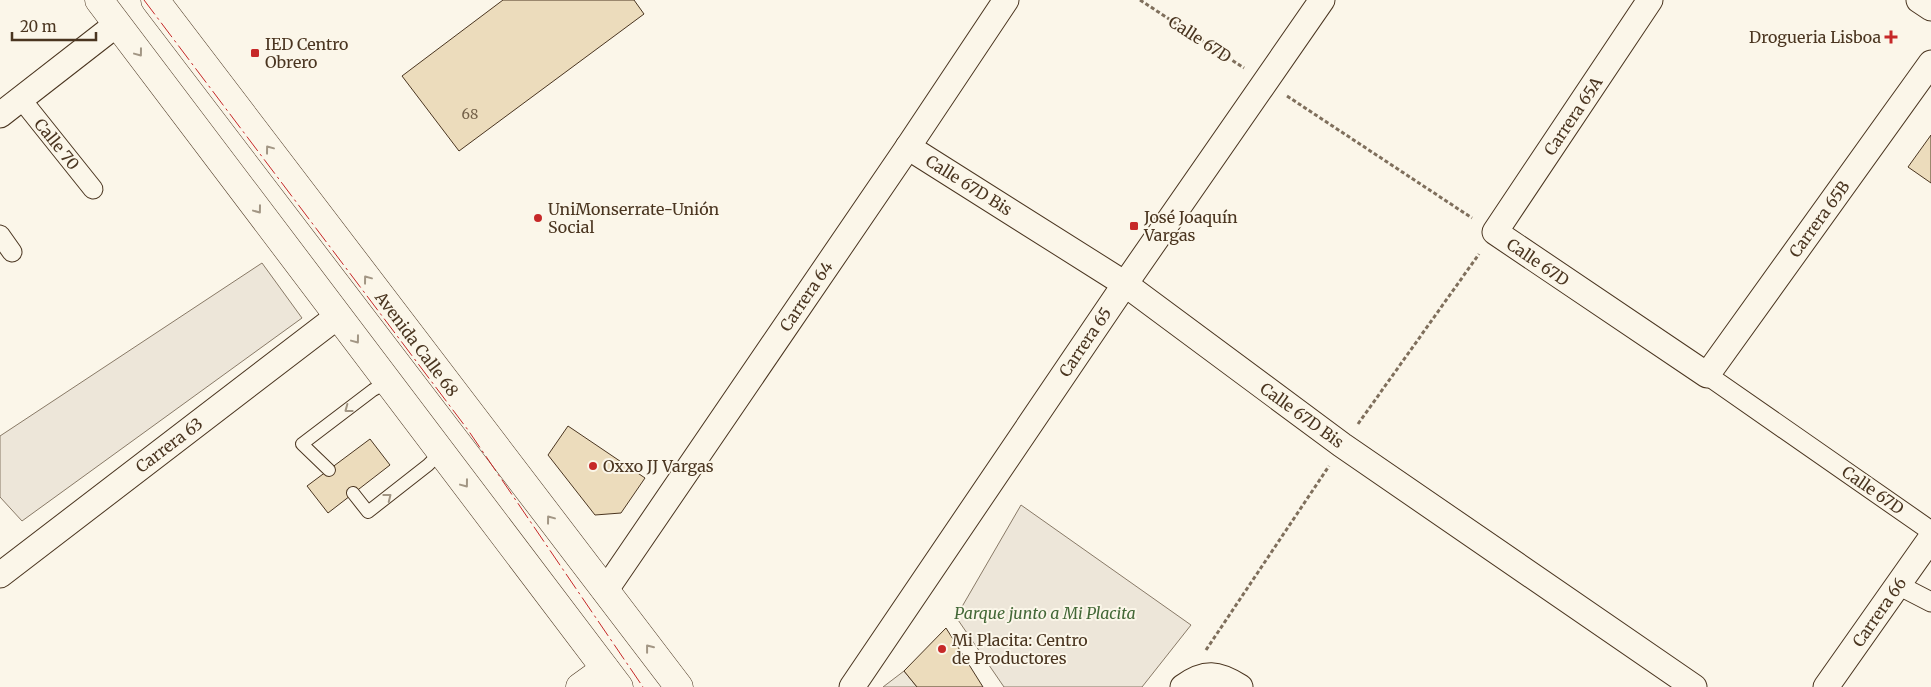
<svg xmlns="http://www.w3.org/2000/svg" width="1931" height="687" font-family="Merriweather,serif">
  <rect width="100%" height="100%" fill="#fbf6e9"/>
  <g fill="#ede6d9" stroke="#887966">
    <path d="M262,263l40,55 -280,203 -22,-24v-61z"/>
    <path d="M1021,505l170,120 -49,62h-138l-48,-70z"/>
  </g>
  <path fill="#ede7d9" stroke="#887966" d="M904,671l13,16h-34z"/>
  <g fill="#ecdcbc" stroke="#4a3520">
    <path d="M503,0h131l10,14 -185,137 -57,-75z"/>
    <path d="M1931,135v48l-23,-16z"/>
    <path d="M568,426l77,52 -24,35 -26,2 -47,-60z"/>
    <path d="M370,439l20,26 -62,48 -21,-27z"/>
    <path d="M946,628l37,59h-66l-13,-16z"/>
  </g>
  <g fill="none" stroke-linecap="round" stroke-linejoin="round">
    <g stroke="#4a3520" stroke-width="14">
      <g id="service">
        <path d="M329,470l-27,-26 71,-54 15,-8"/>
        <path d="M353,493l15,19 60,-47 13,-13"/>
      </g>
    </g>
    <g stroke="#4a3520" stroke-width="21">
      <g id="pedestrian">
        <path d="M21,99l72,90"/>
        <path d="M0,235l12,17"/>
        <path d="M1707,375l224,156"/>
        <path d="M1898,585l33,17"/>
      </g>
    </g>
    <g stroke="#4a3520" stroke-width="27">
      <g id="minor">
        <path d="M1650,0l-155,232 212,143 224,-312"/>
        <path d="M1919,0l12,8"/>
        <path d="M0,115l117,-91"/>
        <path d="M908,147l217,137 217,161 352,242"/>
        <path d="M0,575l338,-259"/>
        <path d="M605,591l303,-444 98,-147"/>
        <path d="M852,687l273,-403 197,-284"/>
        <path d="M1183,687c22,-16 35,-14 57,0"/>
        <path d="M1826,687l105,-149"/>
      </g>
    </g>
    <g stroke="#4a3520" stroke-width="29">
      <path id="tertiary" d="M580,687l25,-18"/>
    </g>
    <g stroke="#4a3520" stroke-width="29">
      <g id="secondary">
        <path d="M99,0l520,687"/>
        <path d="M155,0l524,687"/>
      </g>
    </g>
    <g stroke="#7f6f5c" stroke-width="3" stroke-dasharray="4 2.5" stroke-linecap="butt">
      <path d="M1140,0l104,68"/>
      <path d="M1287,96l185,122"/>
      <path d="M1358,424l121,-170"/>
      <path d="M1206,650l123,-184"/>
    </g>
    <use href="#service" stroke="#fbf6e9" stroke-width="12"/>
    <use href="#pedestrian" stroke="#fbf6e9" stroke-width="19"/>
    <use href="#minor" stroke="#fbf6e9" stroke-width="25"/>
    <use href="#tertiary" stroke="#fbf6e9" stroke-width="28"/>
    <use href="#secondary" stroke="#fbf6e9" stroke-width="28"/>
    <path stroke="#c62828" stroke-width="1" stroke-dasharray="18 4 2.5 4" stroke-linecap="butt" d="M144,0l324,430 175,257"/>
  </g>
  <defs><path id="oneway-chevron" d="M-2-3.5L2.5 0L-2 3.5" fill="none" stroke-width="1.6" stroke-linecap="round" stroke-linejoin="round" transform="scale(1.25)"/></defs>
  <g stroke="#a29684">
    <use href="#oneway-chevron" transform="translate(139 53) rotate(53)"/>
    <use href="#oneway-chevron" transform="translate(269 149) rotate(-127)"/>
    <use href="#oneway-chevron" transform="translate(258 210) rotate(53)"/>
    <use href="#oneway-chevron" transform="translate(367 279) rotate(-127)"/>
    <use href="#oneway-chevron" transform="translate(356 340) rotate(53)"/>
    <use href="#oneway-chevron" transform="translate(348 409) rotate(143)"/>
    <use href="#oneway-chevron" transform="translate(465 484) rotate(53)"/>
    <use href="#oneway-chevron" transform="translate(388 497) rotate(-38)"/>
    <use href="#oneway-chevron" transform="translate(550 519) rotate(-127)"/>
    <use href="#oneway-chevron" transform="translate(649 648) rotate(-128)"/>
  </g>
  <g fill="#c62828" stroke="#fbf6e9" stroke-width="2">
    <path d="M1888.5 29.5h5v5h5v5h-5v5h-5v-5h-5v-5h5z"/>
    <rect x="250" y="48" width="10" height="10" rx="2.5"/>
    <circle cx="538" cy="218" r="5"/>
    <rect x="1129" y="221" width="10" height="10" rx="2.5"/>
    <circle cx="593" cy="466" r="5"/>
    <circle cx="942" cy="649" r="5"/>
  </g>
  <g text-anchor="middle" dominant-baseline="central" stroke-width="4" stroke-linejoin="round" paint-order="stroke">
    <g font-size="14" fill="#725f47">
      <text x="470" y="114">68</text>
    </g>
    <g font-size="16" fill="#4a3520" stroke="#fbf6e9" text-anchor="start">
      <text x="1881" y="37" text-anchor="end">Drogueria Lisboa</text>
      <text x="265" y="44">IED Centro<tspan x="265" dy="18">Obrero</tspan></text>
      <text x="548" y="209">UniMonserrate-Unión<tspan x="548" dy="18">Social</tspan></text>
      <text x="1144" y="217">José Joaquín<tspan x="1144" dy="18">Vargas</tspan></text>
      <text x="603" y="466">Oxxo JJ Vargas</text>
      <text x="952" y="640">Mi Placita: Centro<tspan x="952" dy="18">de Productores</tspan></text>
    </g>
    <g font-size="16" fill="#4a3520" stroke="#fbf6e9">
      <text transform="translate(1200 39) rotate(33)">Calle 67D</text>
      <text transform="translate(1573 116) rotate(-56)">Carrera 65A</text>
      <text transform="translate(57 144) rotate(51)">Calle 70</text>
      <text transform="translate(969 185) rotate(32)">Calle 67D Bis</text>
      <text transform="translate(1819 219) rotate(-54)">Carrera 65B</text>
      <text transform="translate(1538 262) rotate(34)">Calle 67D</text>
      <text transform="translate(806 296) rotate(-56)">Carrera 64</text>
      <text transform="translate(1085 342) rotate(-56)">Carrera 65</text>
      <text transform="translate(417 344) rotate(53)">Avenida Calle 68</text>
      <text transform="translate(1302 415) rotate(36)">Calle 67D Bis</text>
      <text transform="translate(169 445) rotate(-37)">Carrera 63</text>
      <text transform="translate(1873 490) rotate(35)">Calle 67D</text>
      <text transform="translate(1879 612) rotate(-55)">Carrera 66</text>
    </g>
    <g font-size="16" font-style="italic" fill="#436837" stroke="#fbf6e9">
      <text x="1045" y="613">Parque junto a Mi Placita</text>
    </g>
  </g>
  <path d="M12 32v8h84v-8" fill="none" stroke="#4a3520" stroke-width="2.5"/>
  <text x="20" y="32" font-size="15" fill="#4a3520" stroke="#fbf6e9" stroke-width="4" paint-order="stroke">20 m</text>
</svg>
